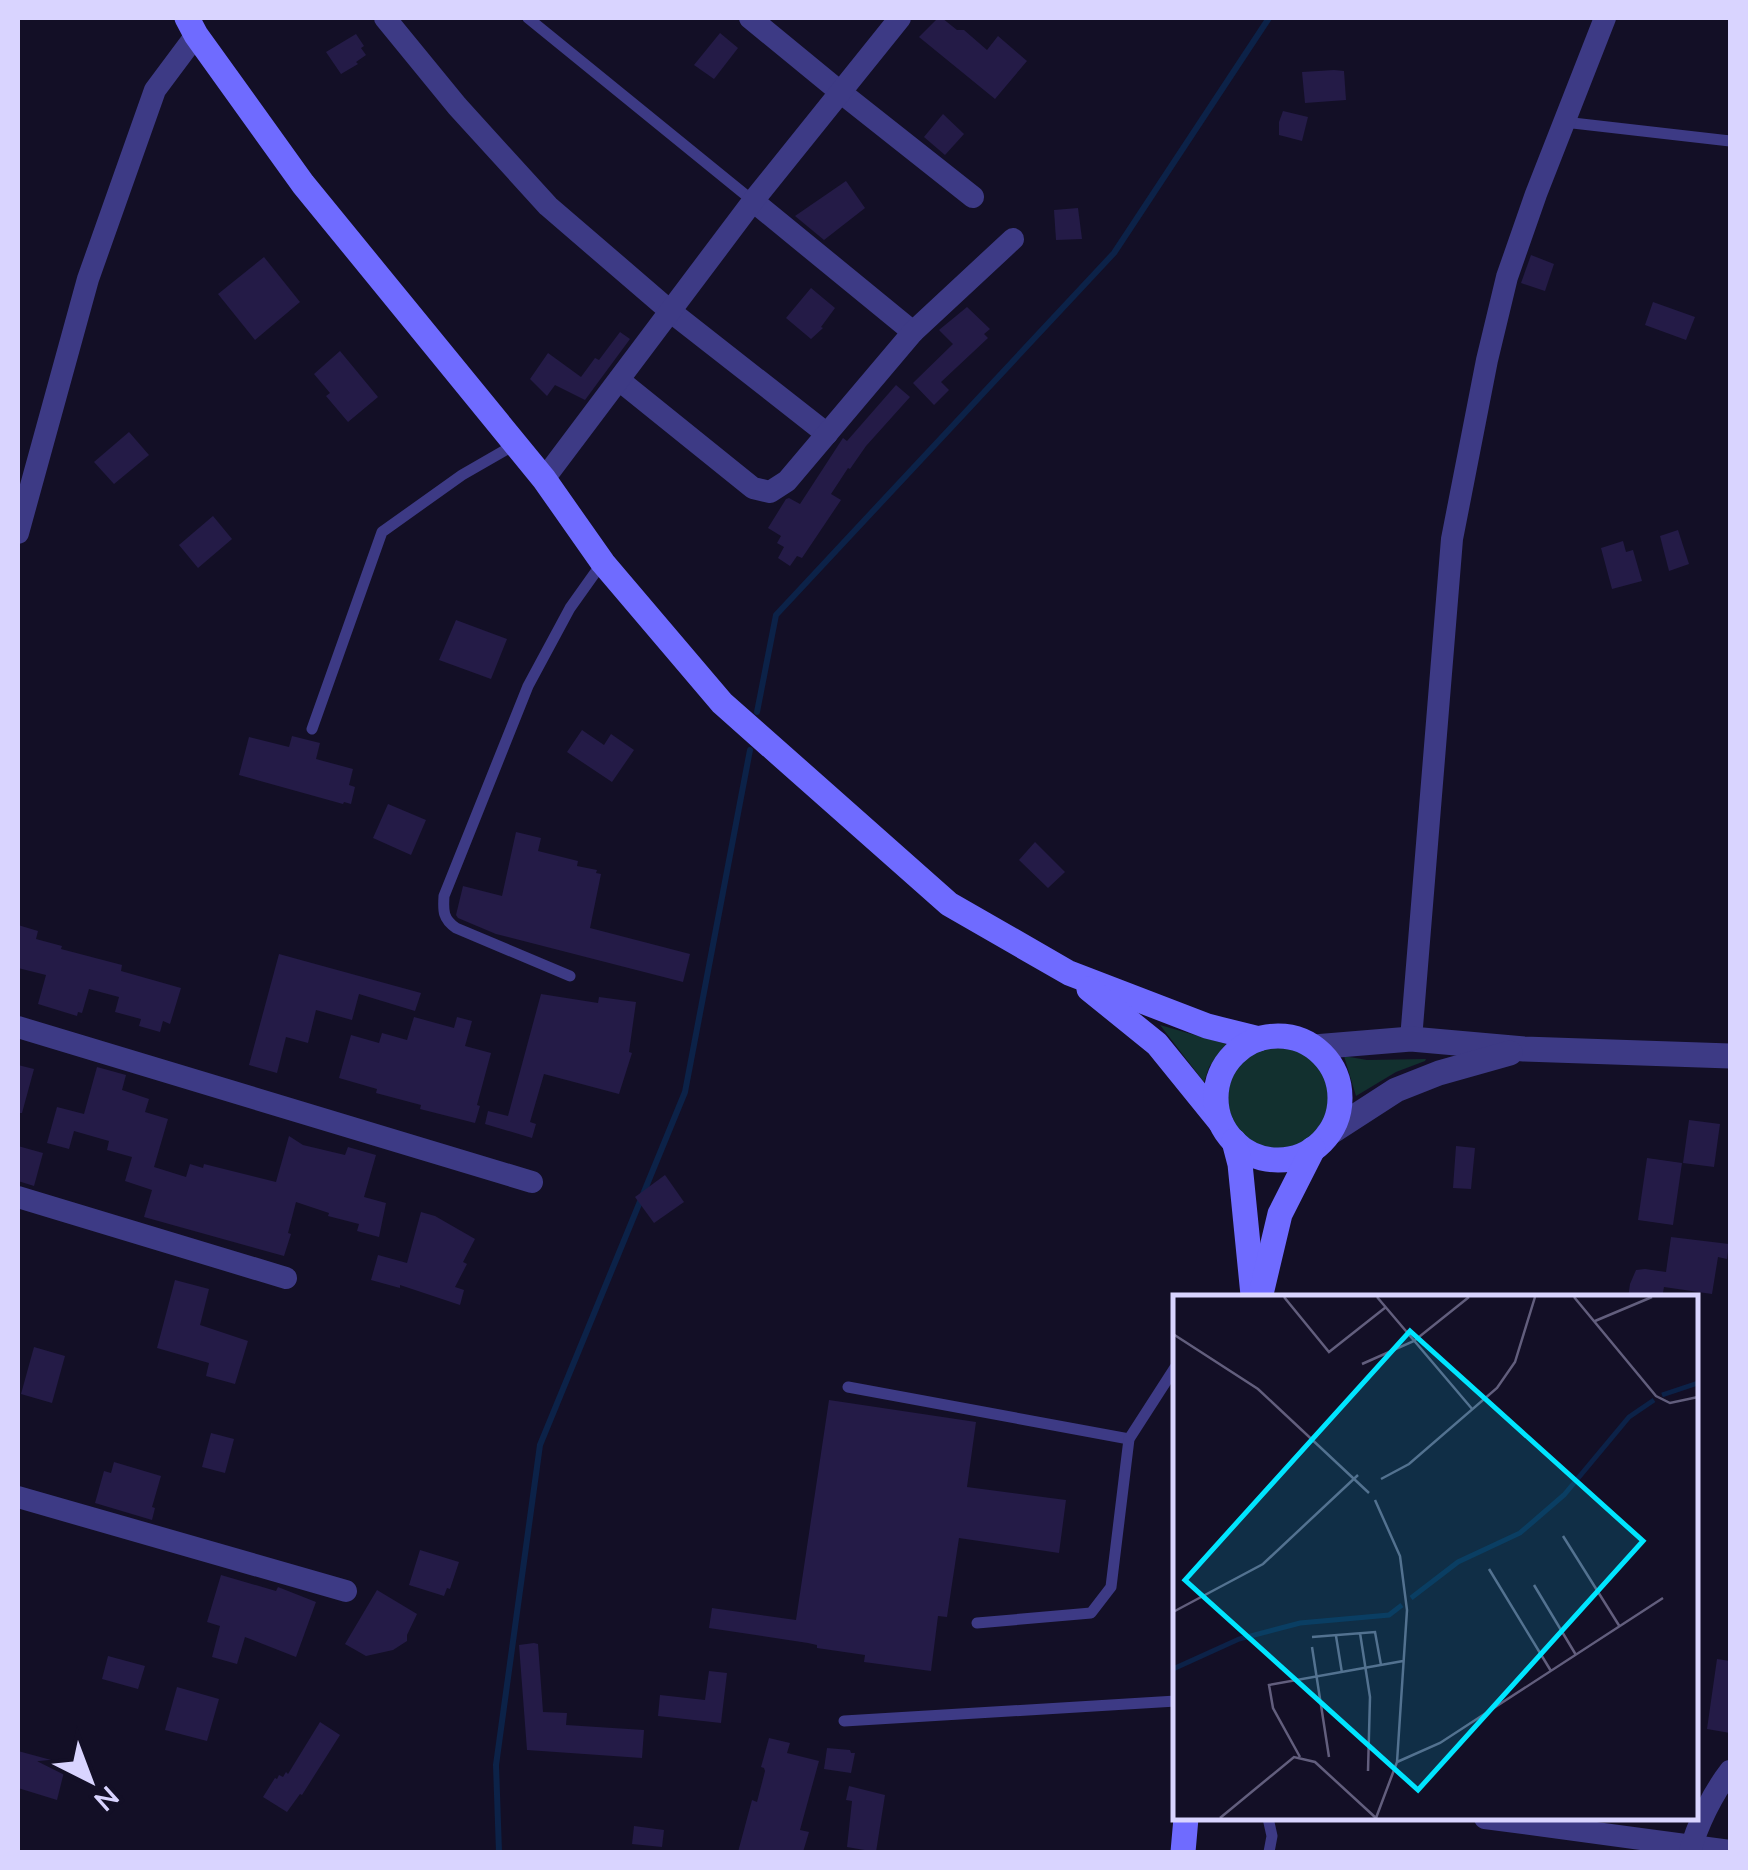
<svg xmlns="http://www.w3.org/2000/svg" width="1748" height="1870" font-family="'Nunito Sans',sans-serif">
  <rect width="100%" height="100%" fill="#130f26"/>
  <g fill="#12302f">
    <path d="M1160,1025l66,19 -17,23 -5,15z"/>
    <circle cx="1279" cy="1098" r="51"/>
    <path d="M1344,1056l23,4 59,-1 -1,2 -29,11 -40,24z"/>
  </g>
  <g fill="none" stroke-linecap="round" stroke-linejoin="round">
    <g stroke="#0c2248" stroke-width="6">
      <path d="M757,712l19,-97 338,-362 155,-235"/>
      <path d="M499,1852l-3,-87 44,-320 145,-353 65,-342"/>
    </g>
  </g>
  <g fill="#241b47">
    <path d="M938,18h4l15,12h7l23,20 11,-14 29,25 -32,38 -76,-62z"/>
    <path d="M720,33l18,15 -24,31 -20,-14z"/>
    <path d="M356,34l8,12 -3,2 5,7 -10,7 2,2 -17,10 -15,-22z"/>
    <path d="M1334,70l10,1 2,29 -41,3 -3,-31z"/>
    <path d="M1283,111l25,6 -6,24 -23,-6v-13z"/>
    <path d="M943,114l21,20 -19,21 -21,-18z"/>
    <path d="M846,181l19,27 -41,32 -29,-24z"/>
    <path d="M1078,208l4,31 -26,1 -2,-30z"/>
    <path d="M1531,255l23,9 -9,27 -24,-8z"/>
    <path d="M264,257l36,45 -45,38 -37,-46z"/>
    <path d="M811,288l24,20 -14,19 2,1 -12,11 -25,-21z"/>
    <path d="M1653,302l42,15 -9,23 -41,-15z"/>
    <path d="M967,307l23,22 -6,5 4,4 -47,44 8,8 -15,15 -21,-22 40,-39 -14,-14z"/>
    <path d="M620,332l10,7 -45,61 -30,-15 -8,11 -17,-17 18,-26 33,24 14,-19 4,2z"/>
    <path d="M340,351l38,46 -30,25 -22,-26 4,-3 -16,-19z"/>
    <path d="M896,385l14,12 -44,49 -16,23 -2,-1 -17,26 10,6 -39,58 -5,-2 -7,10 -12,-8 6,-11 -7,-4 4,-7 -13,-8 18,-29 3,-1 11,6 41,-63 2,-3 4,3z"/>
    <path d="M129,432l20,23 -35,29 -20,-22z"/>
    <path d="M213,516l19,23 -34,29 -19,-23z"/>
    <path d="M1678,530l11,34 -20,7 -9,-35z"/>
    <path d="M1623,541l3,11 7,-2 9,31 -30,8 -11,-41z"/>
    <path d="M456,620l51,19 -16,40 -52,-19z"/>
    <path d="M582,730l22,15 7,-11 23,16 -22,32 -45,-30z"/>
    <path d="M292,736l28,7 -4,16 37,10 -4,16 6,2 -4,17 -7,-2 -1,2 -104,-29 10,-38 40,10z"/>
    <path d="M388,804l38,16 -15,35 -38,-17z"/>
    <path d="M516,832l25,6 -3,13 40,10 -1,5 20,4 -1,3 5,1 -11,54 100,26 -7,28 -187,-48 -38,-16 -2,-3 7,-29 39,10z"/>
    <path d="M1035,842l30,30 -17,16 -29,-28z"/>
    <path d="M18,925l20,6 -2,8 26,7 -1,3 61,16 -1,6 60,17 -11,36 -7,-3 -3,11 -21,-6 2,-7 -26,-7 4,-15 -30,-8 -7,24 -4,-1 -1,4 -39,-12 8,-29 -28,-7z"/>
    <path d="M279,954l142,39 -6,18 -56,-17 -7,26 -36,-10 -8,33 -22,-6 -9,36 -28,-8z"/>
    <path d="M541,994l57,9 1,-6 37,5 -7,50 3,1 -13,41 -75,-20 -14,48 6,2 -4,14 -47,-14 3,-13 20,5z"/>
    <path d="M414,1017l40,11 3,-11 15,4 -7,25 26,7 -14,52 3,1 -5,17 -55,-14 1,-4 -45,-12 1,-4 -38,-11 12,-43 28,8 3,-10 25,7z"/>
    <path d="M18,1065l16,4 -12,44h-4z"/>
    <path d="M97,1067l29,8 -4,15 27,9 -4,13 23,7 -14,48 32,10 4,-13 13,4 1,-4 72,18 13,-46 14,9 42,10 3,-8 28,8 -12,42 22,6 -7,34 -22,-6 2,-7 -31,-8 1,-3 -33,-11 -8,31 3,1 -7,22 -140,-39 8,-27 -27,-9 7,-24 -25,-7 2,-9 -35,-10 -5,18 -22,-6 10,-36 27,7z"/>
    <path d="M1689,1120l31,4 -6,43 -31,-4z"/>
    <path d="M18,1146l25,7 -9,33 -16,-5z"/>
    <path d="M1456,1146l19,2 -4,41 -18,-1z"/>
    <path d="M1647,1158l35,5 -9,62 -35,-5z"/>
    <path d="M665,1175l19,27 -30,21 -19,-26z"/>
    <path d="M421,1212l14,4 40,23 -12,23 4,2 -12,23 9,3 -4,15 -60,-20v3l-29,-8 7,-25 29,8z"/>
    <path d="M1671,1237l58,7 -2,15 -9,-2 -6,37 -48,-7 -2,11h-34l2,-14 6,-14 9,-1 21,3z"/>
    <path d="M175,1280l34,9 -9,36 48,16 -13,43 -29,-8 3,-13 -52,-15z"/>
    <path d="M34,1347l31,9 -13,47 -31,-9z"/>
    <path d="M829,1400l147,22 -9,65 99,13 -7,53 -100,-15 -12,79 -9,-1 -7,55 -67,-9 1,-7 -48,-7v-3l-9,-2 -99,-15 3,-20 84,12z"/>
    <path d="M211,1433l23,6 -9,34 -23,-6z"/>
    <path d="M114,1462l47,14 -9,31 3,1 -3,12 -57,-17 9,-32 7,2z"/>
    <path d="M420,1550l39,12 -9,27 -3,-1 -3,8 -35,-11z"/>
    <path d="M221,1575l55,16 2,-4 38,15 -20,55 -51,-20 -8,27 -25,-7 8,-31 -13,-4z"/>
    <path d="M377,1590l40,24 -10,21v6l-14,9 -27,6 -21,-12z"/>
    <path d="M534,1643l4,1 5,68 24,1 -1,12 78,5 -2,28 -115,-8 -8,-105z"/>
    <path d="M108,1656l37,10 -7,23 -36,-10z"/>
    <path d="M1717,1659l13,2v72l-23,-4z"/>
    <path d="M709,1671l18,2 -6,50 -63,-7 2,-21 45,5z"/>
    <path d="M177,1687l42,12 -12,42 -42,-11z"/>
    <path d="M320,1722l20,13 -38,60 -2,-1 -13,18 -24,-15 12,-19 2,1 2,-4 4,2 3,-5 2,2z"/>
    <path d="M769,1738l21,5 -3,10 32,8 -19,69 9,2 -6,20h-65l14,-52 5,2 8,-31 -1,-3 -3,-1z"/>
    <path d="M827,1748l23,2 1,3h4l-4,20 -27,-4z"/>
    <path d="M18,1751l48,13 -9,36 -39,-12z"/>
    <path d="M849,1786l36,9 -9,57 -29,-5 5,-46 -6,-1z"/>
    <path d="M634,1826l30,4 -2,17 -30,-3z"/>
  </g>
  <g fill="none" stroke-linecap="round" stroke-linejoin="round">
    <g stroke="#3d3a85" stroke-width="11">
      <path d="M528,18l225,183"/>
      <path d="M1564,122l166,19"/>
      <path d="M312,729l70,-197 80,-57 52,-30"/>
      <path d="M570,976l-114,-48c-13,-9 -13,-17 -12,-32l84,-210 42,-78 32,-45"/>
      <path d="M848,1387l281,52"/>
      <path d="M977,1623l114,-10 20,-26 18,-148 47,-73"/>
      <path d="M844,1721l332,-20"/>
      <path d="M1268,1818l4,18 -3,16"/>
    </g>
    <g stroke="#3d3a85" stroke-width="22">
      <path d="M385,18l72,88 91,100 122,105 157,123"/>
      <path d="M750,18l89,73 134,106"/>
      <path d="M753,201l160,131"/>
      <path d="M619,380l134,108 17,4 17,-11 126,-149 100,-93"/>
      <path d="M544,479l209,-278 147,-183"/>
      <path d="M18,533l70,-254 67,-189 41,-55"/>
      <path d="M18,1027l514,155"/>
      <path d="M1411,1039l41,-500 35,-179 20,-83 29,-83 69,-176"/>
      <path d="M18,1197l268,81"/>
      <path d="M18,1497l328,94"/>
      <path d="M1485,1818l245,33"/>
      <path d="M1690,1852c7,-27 23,-59 40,-81"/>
    </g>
    <g stroke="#3d3a85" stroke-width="25">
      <path d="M1314,1047l97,-8 113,10 206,7"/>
      <path d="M1328,1134l68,-44 43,-17 71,-20"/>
    </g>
    <g stroke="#6f6bff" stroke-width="25">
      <path d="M187,18l9,17 107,149 241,295 59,84 119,140 227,201 120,69 138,53 52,13"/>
      <path d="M1089,989l68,55 64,79"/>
      <circle cx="1278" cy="1098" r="62"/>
      <path d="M1234,1141l6,23 13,131"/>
      <path d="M1260,1298l20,-84 33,-65"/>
      <path d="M1183,1852l3,-34"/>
    </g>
  </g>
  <g transform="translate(1173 1295)">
    <rect width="525" height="525" fill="#130f26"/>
    <path fill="none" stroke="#0c2248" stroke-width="5" d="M489,100l36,-12M238,303l47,-36 62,-29 44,-38 65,-78 25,-17M0,374l66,-30 61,-16 89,-8 13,-10"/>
    <path fill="none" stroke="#625e7d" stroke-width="2.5" d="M111,2l45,55 57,-45M204,2l96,113M401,2l82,99 14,7 28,-6M422,26l57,-24M0,39l85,55 111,104M189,69l52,-23 55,-44M208,184l28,-15 88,-76 18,-26 20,-65M202,205l25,56 7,54 -10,152 -21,56M390,241l57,91M316,274l62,102M361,290l42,70M0,317l90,-48 95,-89M187,338l10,64 -2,74M163,341l6,37M139,342l63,-5 6,33M139,352l17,110M127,462l-27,-49 -4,-23 134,-24M224,467l43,-19 223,-145M47,523l74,-61 21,5 61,56"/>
    <path fill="#00e5ff" fill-opacity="0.15" stroke="#00e5ff" stroke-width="5" d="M237,36l233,210 -225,249 -233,-210z"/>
    <rect width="525" height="525" fill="none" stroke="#d9d4ff" stroke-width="5"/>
  </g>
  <rect width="1748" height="1870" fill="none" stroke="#d9d4ff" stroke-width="40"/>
  <g transform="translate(90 1780) rotate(138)" stroke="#130f26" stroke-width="8" paint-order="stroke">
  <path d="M0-8L18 38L0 25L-18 38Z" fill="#d9d4ff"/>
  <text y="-15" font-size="28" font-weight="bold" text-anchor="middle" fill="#d9d4ff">N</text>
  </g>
</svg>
